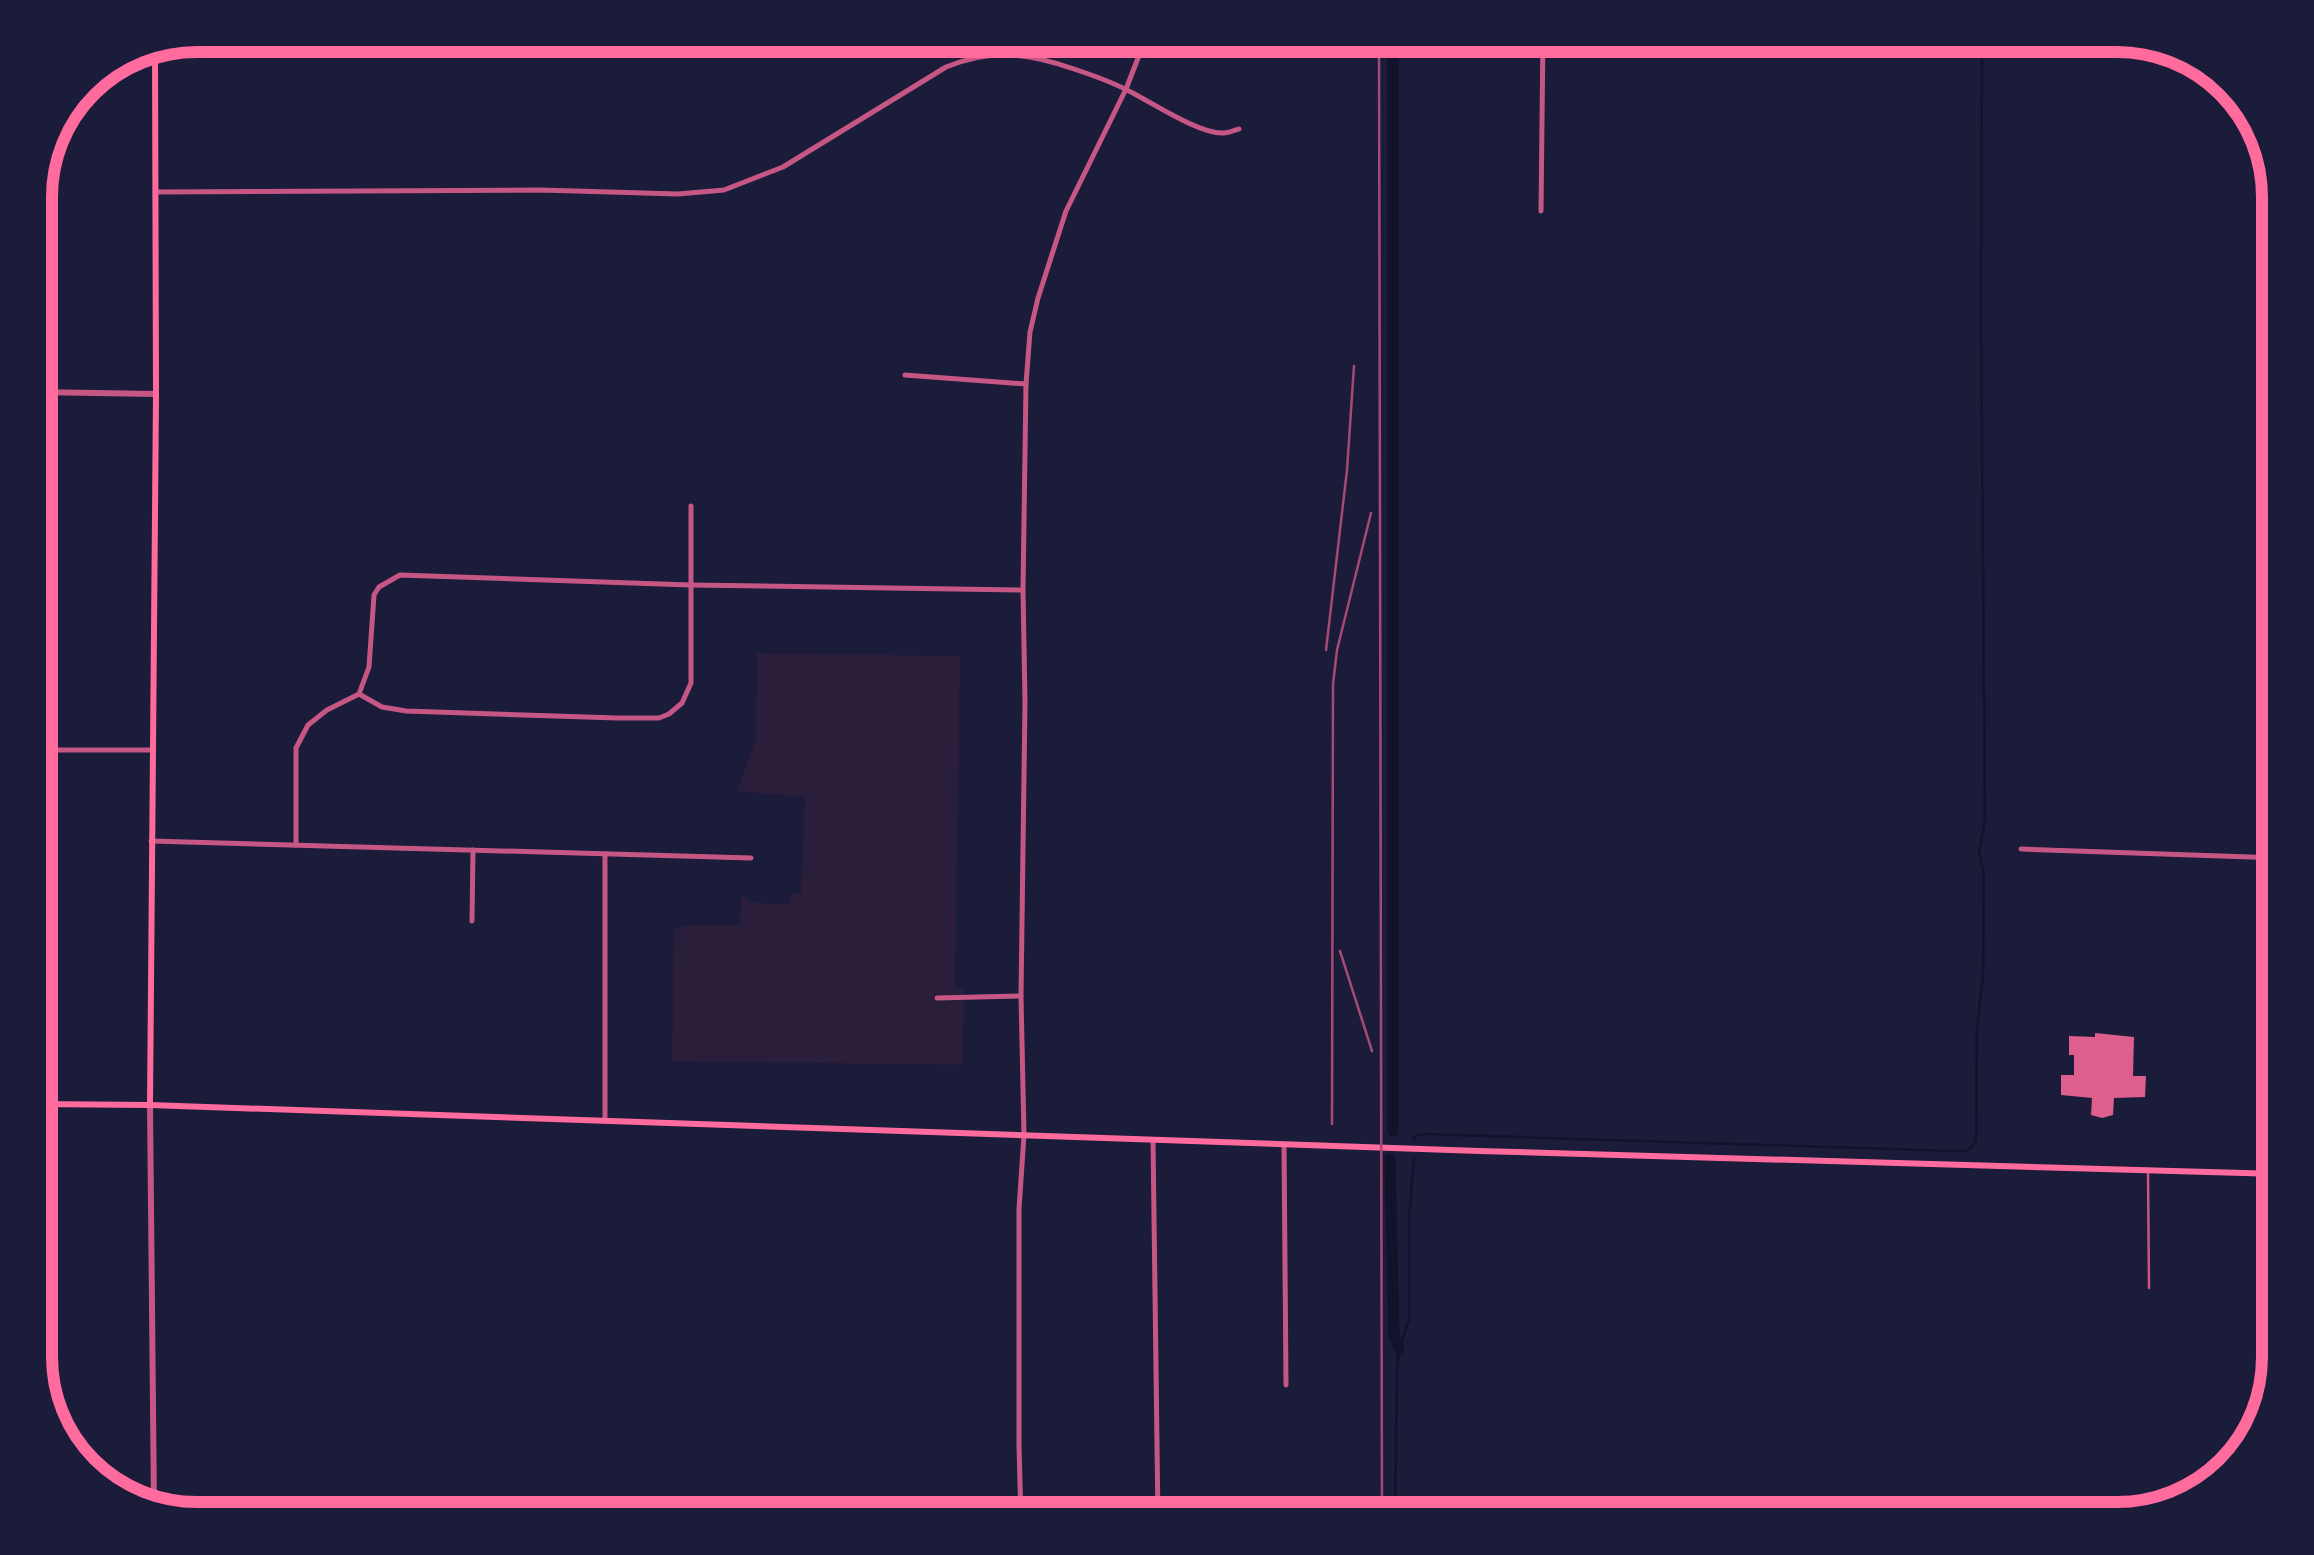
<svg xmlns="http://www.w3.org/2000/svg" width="2314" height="1555" font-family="Cabin,sans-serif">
  <rect width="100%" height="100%" fill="#1b1b3a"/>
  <path fill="#2a1e3b" d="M757,653l203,3 -5,332 9,1 -1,76 -291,-4 2,-131 13,-5h53l1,-30 14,8 35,1 1,-11h10l4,-96 -68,-6 19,-52z"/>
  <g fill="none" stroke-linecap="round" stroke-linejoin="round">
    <g stroke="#12122b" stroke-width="2.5">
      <path d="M1414,1140l1,-4 10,-2 528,17c11,0 17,1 23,-10l1,-113 6,-54 1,-98 -5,-25 6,-28 -4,-510 1,-278"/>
      <path d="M1395,1520l2,-152 2,-19 10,-28v-102l5,-60"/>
    </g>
    <g stroke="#12122b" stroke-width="11">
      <path d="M1393,1131v-1096"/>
      <path d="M1390,1159l4,177 5,13"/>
    </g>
  </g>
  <path fill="#dd5f8e" d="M2095,1033l39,4 -1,39h13l-1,21 -31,1 -1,17 -11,3 -11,-3 1,-17 -31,-3v-20h13v-20h-5v-19l26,1z"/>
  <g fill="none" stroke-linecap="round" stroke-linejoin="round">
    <path stroke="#c65784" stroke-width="2.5" d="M2148,1172l1,116"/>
    <g stroke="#c65784" stroke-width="5">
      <path d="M155,192l386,-2 137,4 46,-4 59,-23 163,-100c46,-19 82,-14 128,2 18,6 35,12 51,20 23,11 75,46 99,44 6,0 10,-3 15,-4"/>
      <path d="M1541,211l2,-176"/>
      <path d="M905,375l121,9"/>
      <path d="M359,694l10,-27 5,-72 5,-8 21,-12 290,10 332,5"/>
      <path d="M35,750h117"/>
      <path d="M151,841l600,17"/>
      <path d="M296,845v-97l12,-23 19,-15 32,-16 23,13 24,4 211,7h42l10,-4 13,-11 9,-20v-177"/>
      <path d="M2021,849l258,9"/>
      <path d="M472,921l1,-71"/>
      <path d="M937,998l84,-2"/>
      <path d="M605,1120v-266"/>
      <path d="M1153,1140l5,380"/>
      <path d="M1284,1144l2,241"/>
      <path d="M1021,1520l-2,-74v-237l5,-74 -3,-139 4,-294 -2,-112 3,-206 4,-52 8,-34 28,-87 60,-122 21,-54"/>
    </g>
    <g stroke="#c65784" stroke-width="6">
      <path d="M35,392l121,2"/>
      <path d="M150,1105l4,402"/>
    </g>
    <g stroke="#ff6b9d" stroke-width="6">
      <path d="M35,1104l115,1 1329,46 800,23"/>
      <path d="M150,1105l6,-711 -1,-341"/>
    </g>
    <g stroke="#a44b75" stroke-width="2.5">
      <path d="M1379,35l3,1485"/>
      <path d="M1326,650l21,-180 7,-104"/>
      <path d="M1340,951l32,100"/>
      <path d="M1332,1124l1,-440 4,-34 34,-137"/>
    </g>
  </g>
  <path d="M0 0H2314V1555H0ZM197 52H2117A145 145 0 0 1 2262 197V1357A145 145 0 0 1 2117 1502H197A145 145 0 0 1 52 1357V197A145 145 0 0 1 197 52Z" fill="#1b1b3a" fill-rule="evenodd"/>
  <path fill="none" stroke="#ff6b9d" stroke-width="12" d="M197 52H2117A145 145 0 0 1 2262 197V1357A145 145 0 0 1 2117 1502H197A145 145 0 0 1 52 1357V197A145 145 0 0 1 197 52Z"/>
</svg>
